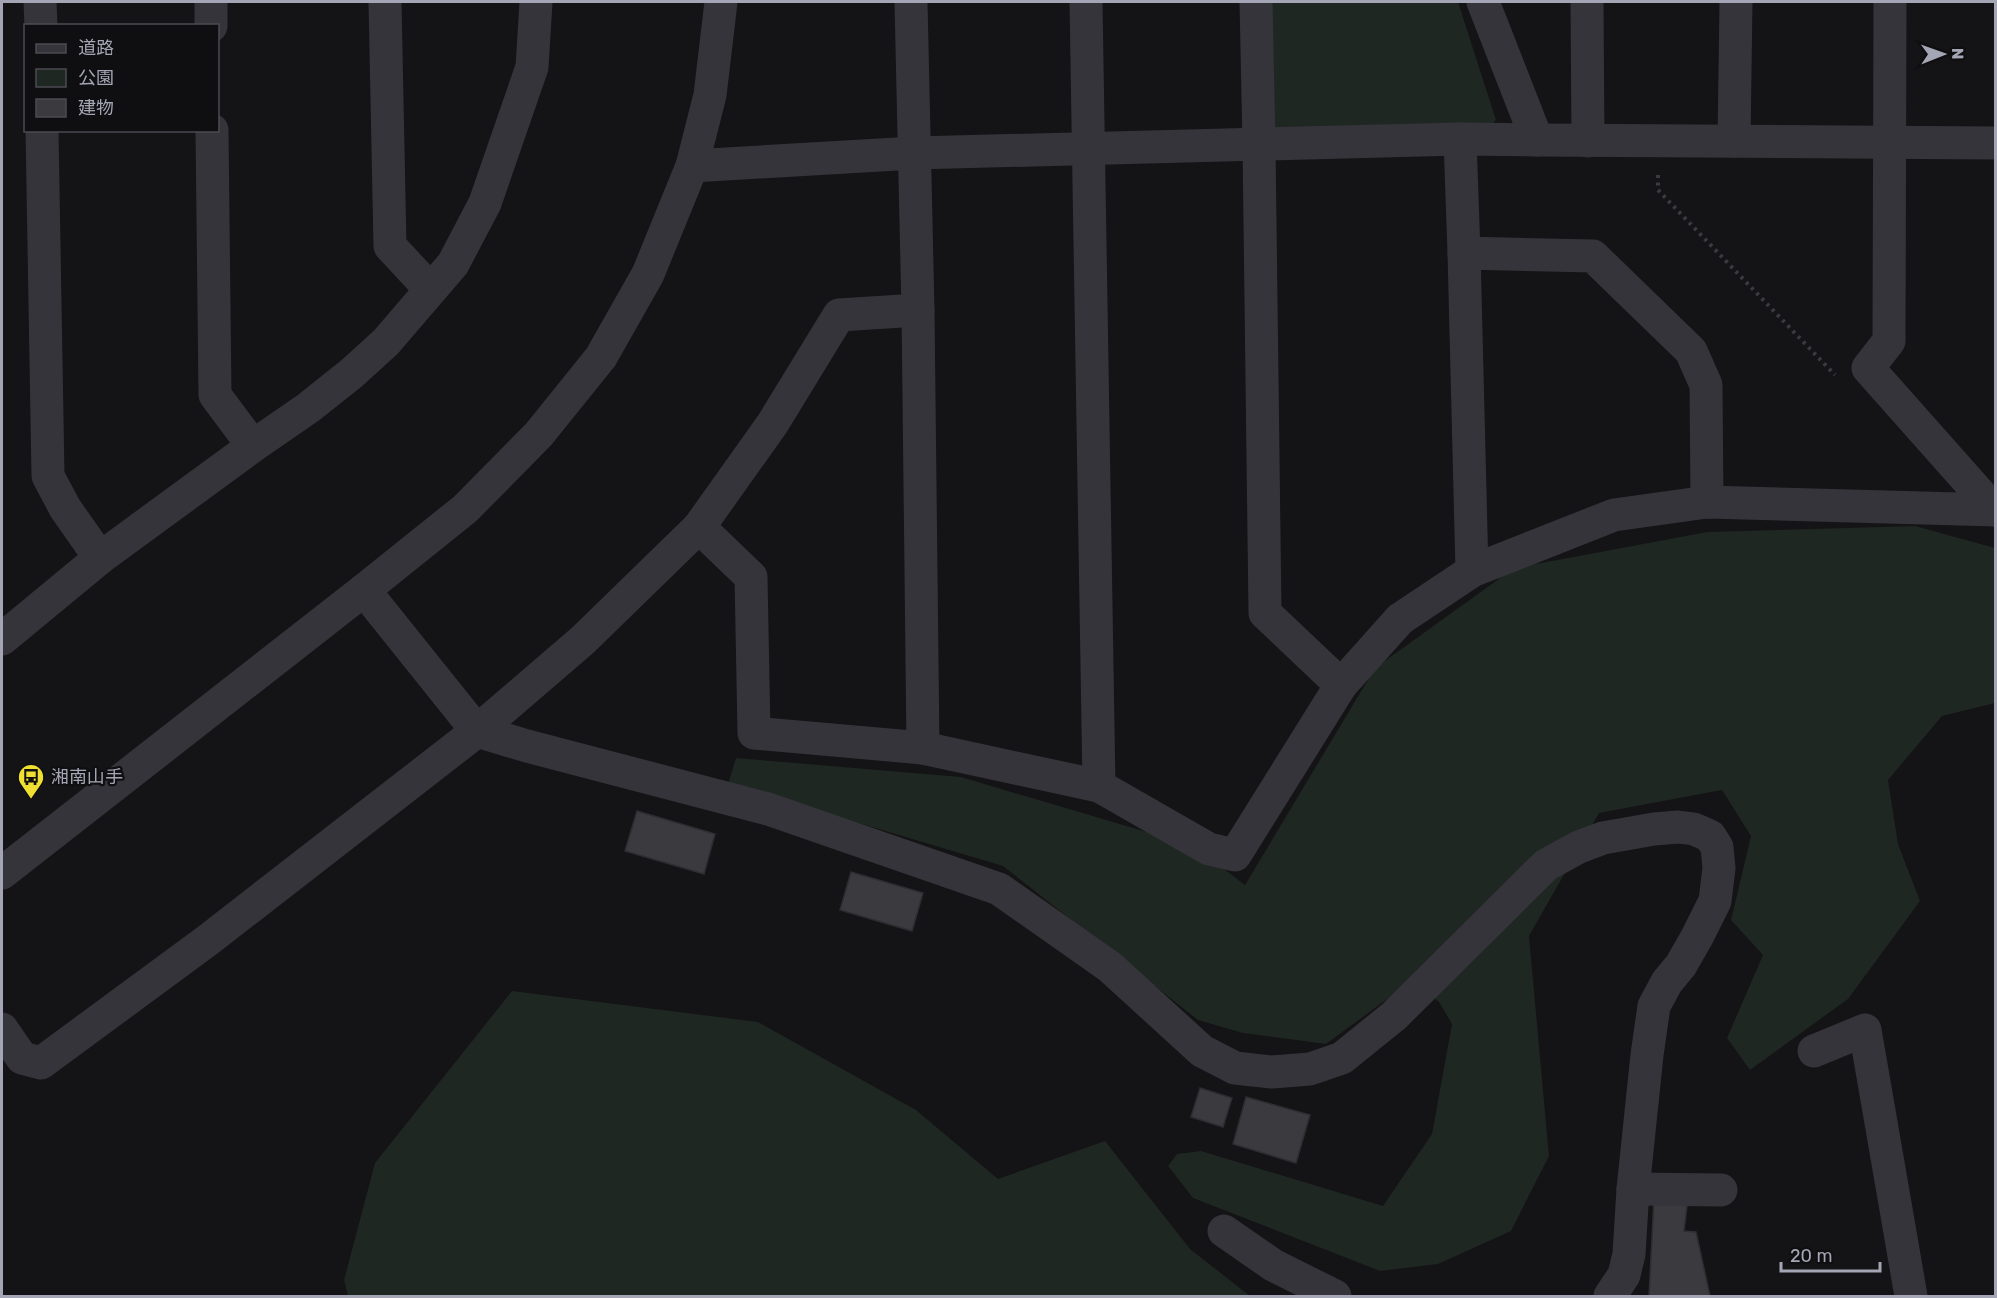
<svg xmlns="http://www.w3.org/2000/svg" width="1997" height="1298" font-family="Rubik,'Noto Sans JP',sans-serif">
  <rect width="100%" height="100%" fill="#141315"/>
  <g fill="#1f2722">
    <path d="M1268,2h190l38,118 -14,16 -200,5 -11,-15z"/>
    <path d="M1915,526l80,22v155l-53,13 -54,64 10,64 22,57 -72,98 -98,71 -23,-32 36,-83 -32,-35 20,-84 -29,-46 -123,23 -70,123 20,220 -38,75 -73,33 -58,7 -187,-73 -25,-32 9,-12 24,-3 182,55 49,-72 20,-110 -13,-22 -26,-22 -87,64 -83,-11 -45,-13 -195,-154 -275,-82 8,-26 225,19 233,69 51,39 130,-217 139,-100 193,-36z"/>
    <path d="M512,991l246,31 158,88 82,69 107,-38 85,108 60,47h-902l-4,-16 31,-117z"/>
  </g>
  <g fill="#3b3a3f" stroke="#2e2d31" stroke-width="1.5">
    <path d="M637,811l78,23 -11,40 -79,-23z"/>
    <path d="M851,872l72,21 -11,38 -72,-21z"/>
    <path d="M1200,1088l32,10 -9,29 -32,-10z"/>
    <path d="M1246,1097l64,18 -14,48 -63,-19z"/>
    <path d="M1688,1198l-4,33 12,1 14,64h-61l5,-97z"/>
  </g>
  <g fill="none" stroke-linecap="round" stroke-linejoin="round">
    <path stroke="#3a3a41" stroke-width="4" stroke-dasharray="3 4.5" stroke-linecap="butt" d="M1658,175v15l177,185"/>
    <g stroke="#35343a" stroke-width="33">
      <path d="M40,2l1,24"/>
      <path d="M211,2v24"/>
      <path d="M385,2l5,244 40,43"/>
      <path d="M911,2l7,308 5,438 176,38 -13,-784"/>
      <path d="M1587,2l1,139"/>
      <path d="M1890,2l-1,339 -21,27 126,142"/>
      <path d="M42,130l6,346 17,32 35,50 153,-112"/>
      <path d="M212,130l3,265 38,51 55,-38 44,-35 34,-31 67,-78 32,-61 47,-136 4,-65"/>
      <path d="M1460,139l4,114"/>
      <path d="M1537,140l459,3"/>
      <path d="M1734,141l2,-139"/>
      <path d="M692,166l222,-13 546,-14 77,1 -54,-138"/>
      <path d="M699,527l52,50 3,156 169,15"/>
      <path d="M1472,571l-8,-318 129,3 98,95 15,34 1,117"/>
      <path d="M364,590l113,141 50,15 241,63 231,80 111,78 92,84 33,17 37,4 38,-3 32,-11 52,-42 152,-151 33,-18 24,-9 51,-9 24,-2 16,2 16,7 7,11 2,21 -4,33 -18,36 -16,28 -14,17 -13,24 -7,49 -14,134 -4,65 -5,21 -14,21"/>
      <path d="M2,639l98,-81"/>
      <path d="M1341,685l59,-66 72,-48 142,-56 93,-13 289,8"/>
      <path d="M1099,786l110,63 26,6 106,-170 -76,-72 -6,-468 -3,-143"/>
      <path d="M2,873l362,-283 101,-81 74,-75 62,-77 47,-83 44,-108 18,-71 11,-93"/>
      <path d="M2,1029l20,29 19,5 167,-123 269,-209 106,-91 116,-113 74,-104 66,-108 79,-5"/>
      <path d="M1814,1051l51,-21 46,266"/>
      <path d="M1633,1189l88,1"/>
      <path d="M1224,1231l49,34 62,31"/>
    </g>
  </g>
  <defs>
    <g id="bus-pin" transform="scale(1.35)"><path d="M0 17L-7.5 6A9.5 9.5 0 1 1 7.5 6Z" fill="#eedf31" stroke="#0f0e10"/><path d="M-5-6H5V4H4V6H2V4H-2V6H-4V4H-5ZM-3.5-4V0h7V-4ZM-3.5 1.2v1.5H-2V1.2ZM2 1.2v1.5H3.5V1.2Z" fill="#111"/></g>
  </defs>
  <g fill-rule="evenodd">
    <use href="#bus-pin" x="31" y="777"/>
  </g>
  <g text-anchor="middle" dominant-baseline="central" stroke-width="4.5" stroke-linejoin="round" paint-order="stroke">
    <g font-size="18" fill="#a5a6b5" stroke="#0f0e10" text-anchor="start">
      <text x="51" y="777">湘南山手</text>
    </g>
  </g>
  <rect width="1997" height="1298" fill="none" stroke="#a5a6b5" stroke-width="6"/>
  <rect x="24" y="24" width="195" height="108" fill="#0f0e10" stroke="#4b4b52" stroke-width="1.5"/>
  <rect x="36" y="44" width="30" height="9" fill="#35343a" stroke="#4b4b52" stroke-width="1.5"/>
  <text x="78" y="54" font-size="18" fill="#a5a6b5">道路</text>
  <rect x="36" y="69" width="30" height="18" fill="#1f2722" stroke="#4b4b52" stroke-width="1.5"/>
  <text x="78" y="84" font-size="18" fill="#a5a6b5">公園</text>
  <rect x="36" y="99" width="30" height="18" fill="#3b3a3f" stroke="#4b4b52" stroke-width="1.5"/>
  <text x="78" y="114" font-size="18" fill="#a5a6b5">建物</text>
  <g transform="translate(1943 54) rotate(89)" stroke="#0f0e10" stroke-width="4.5" paint-order="stroke">
  <path d="M0-4.5L10 22L0 15L-10 22Z" fill="#a5a6b5"/>
  <text y="-9" font-size="16" font-weight="bold" text-anchor="middle" fill="#a5a6b5">N</text>
  </g>
  <path d="M1781 1262v9h99v-9" fill="none" stroke="#a5a6b5" stroke-width="3"/>
  <text x="1790" y="1262" font-size="18" fill="#a5a6b5" stroke="#0f0e10" stroke-width="4.5" paint-order="stroke">20 m</text>
</svg>
